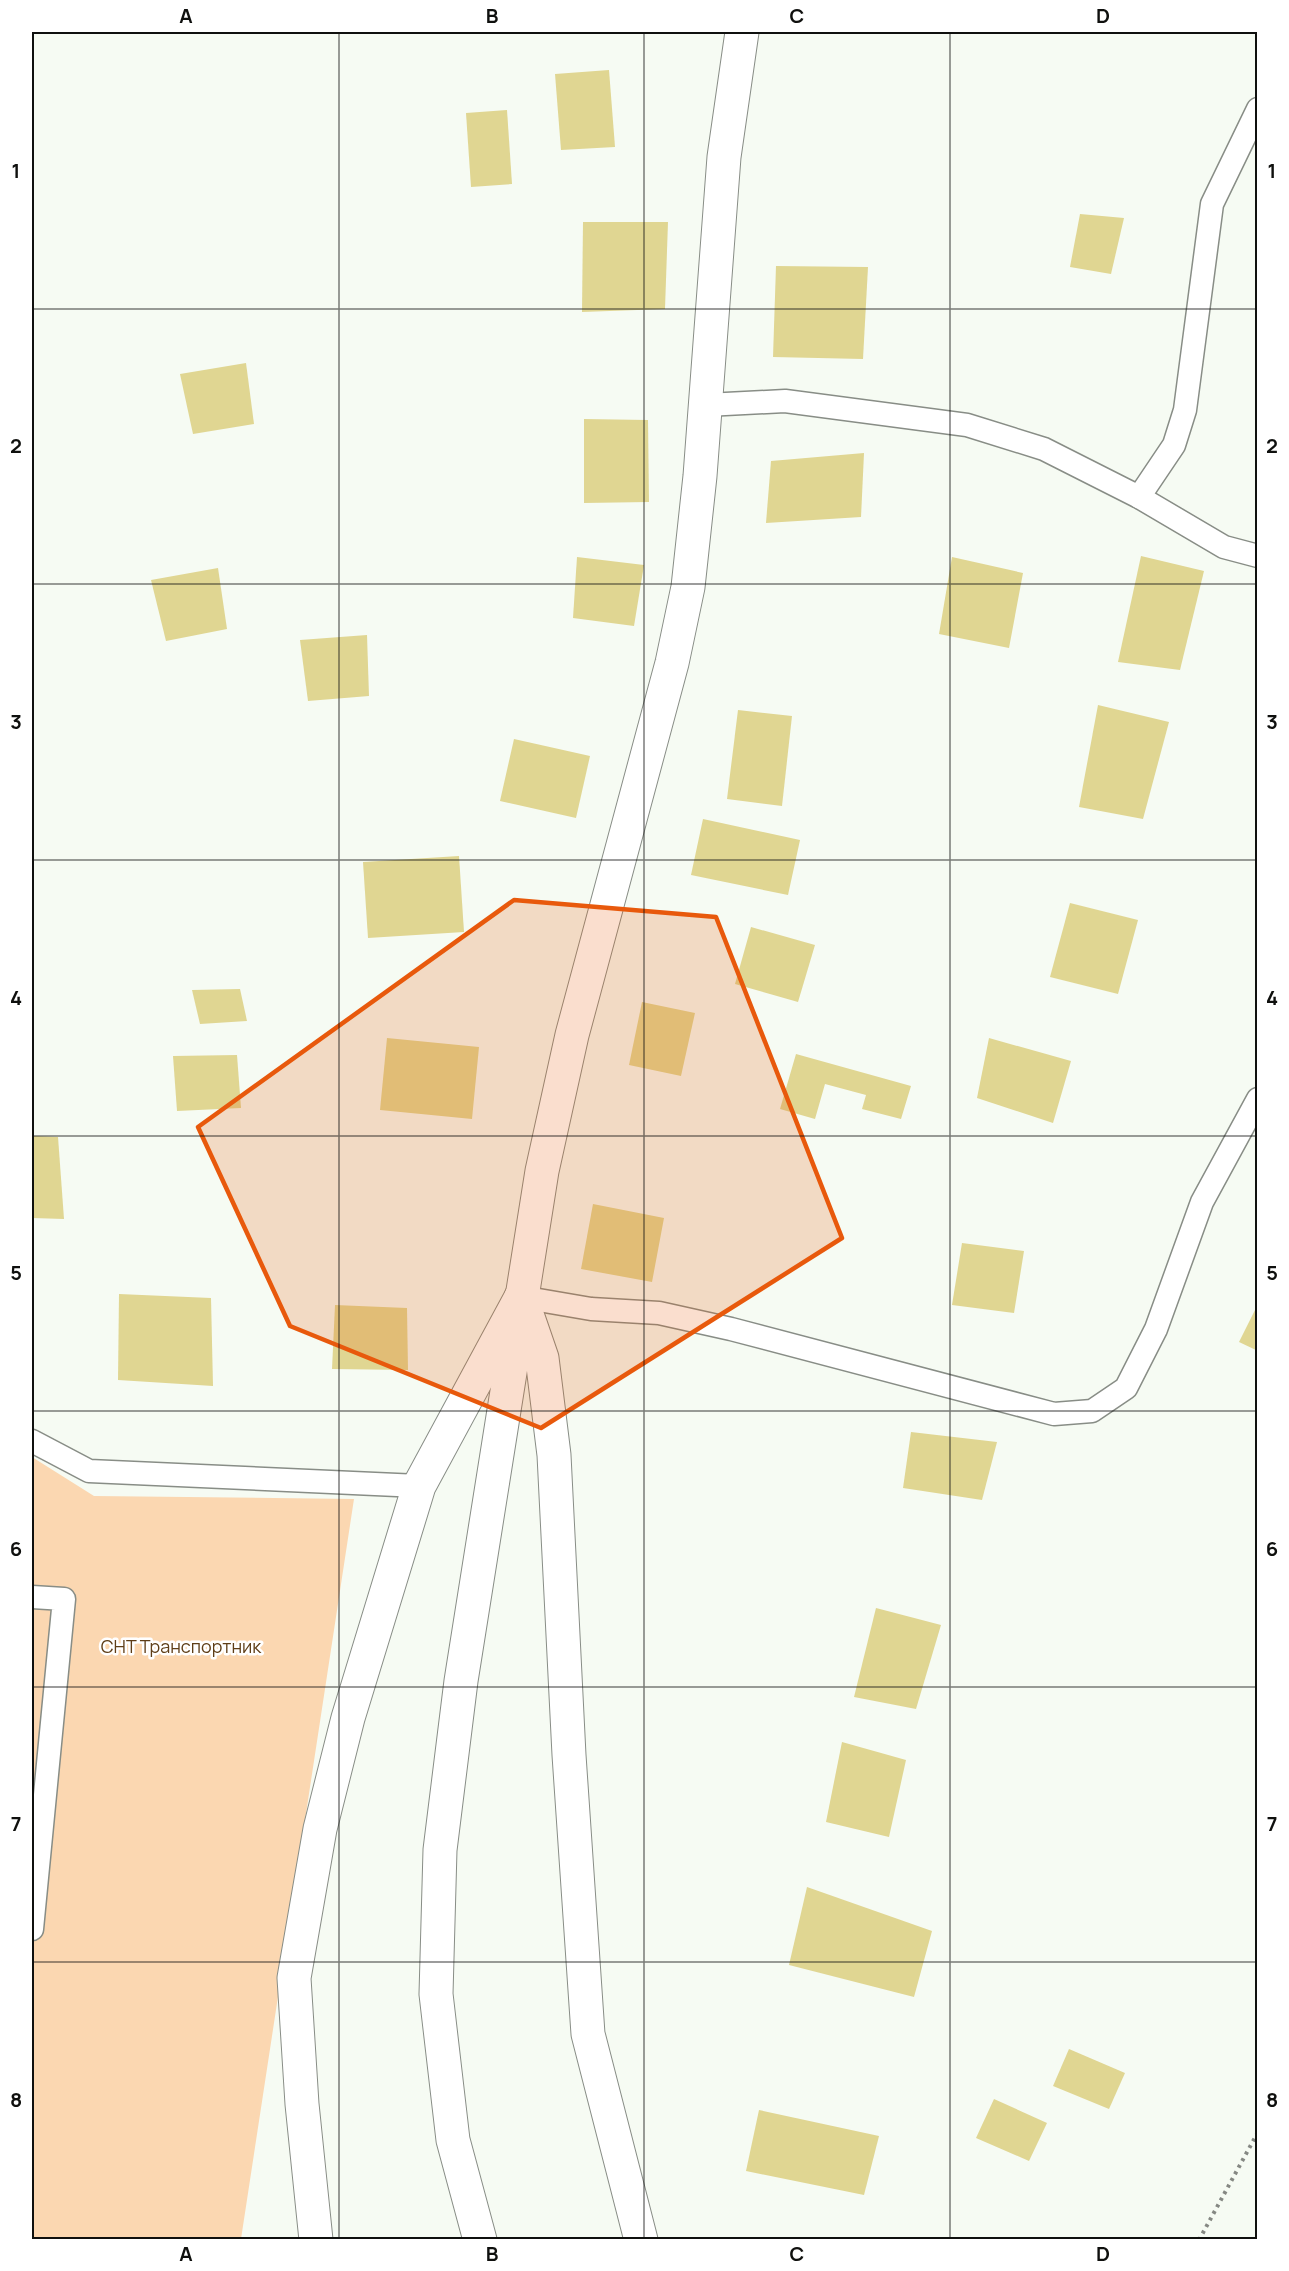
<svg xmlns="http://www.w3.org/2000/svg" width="1289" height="2271" font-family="Manrope,sans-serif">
  <rect width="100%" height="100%" fill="#f6fbf3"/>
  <path fill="#fbd7b1" d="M32,1457l62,39 260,3 -113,740h-209z"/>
  <g fill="#e0d692">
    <path d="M609,70l6,77 -54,3 -6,-76z"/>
    <path d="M507,110l5,74 -41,3 -5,-74z"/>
    <path d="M1080,214l44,4 -13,56 -41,-7z"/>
    <path d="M583,222h85l-3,87 -83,3z"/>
    <path d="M776,266l92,1 -5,92 -90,-2z"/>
    <path d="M246,363l8,61 -61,10 -13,-60z"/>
    <path d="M584,419l64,1 1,82 -65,1z"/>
    <path d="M864,453l-3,64 -95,6 5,-62z"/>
    <path d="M1141,556l63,15 -24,99 -62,-8z"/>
    <path d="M577,557l67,8 -10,61 -61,-8z"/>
    <path d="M952,557l71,16 -14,75 -70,-14z"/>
    <path d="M218,568l9,61 -61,12 -15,-61z"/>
    <path d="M367,635l2,61 -61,5 -8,-61z"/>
    <path d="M1098,705l71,17 -26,97 -64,-12z"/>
    <path d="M738,710l54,6 -10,90 -55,-7z"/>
    <path d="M514,739l76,17 -14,62 -76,-17z"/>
    <path d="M703,819l97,21 -12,55 -97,-20z"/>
    <path d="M459,856l5,76 -96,6 -5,-76z"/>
    <path d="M1070,903l68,17 -20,74 -68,-17z"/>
    <path d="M751,927l64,18 -17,57 -63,-18z"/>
    <path d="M240,989l7,32 -47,3 -8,-34z"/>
    <path d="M642,1002l53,11 -14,63 -52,-11z"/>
    <path d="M387,1038l92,9 -7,72 -92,-9z"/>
    <path d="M989,1038l82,23 -18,62 -76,-25z"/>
    <path d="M796,1054l115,32 -10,33 -39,-10 4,-14 -41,-11 -10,35 -35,-10z"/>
    <path d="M237,1055l4,53 -64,3 -4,-55z"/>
    <path d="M32,1136l26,1 6,82 -32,-1z"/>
    <path d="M593,1204l71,14 -12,64 -71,-13z"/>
    <path d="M962,1243l62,8 -10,62 -62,-8z"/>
    <path d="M119,1294l92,4 2,88 -95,-6z"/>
    <path d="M1258,1304v47l-19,-9z"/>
    <path d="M335,1305l72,3 1,62 -76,-1z"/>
    <path d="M911,1432l86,10 -15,58 -79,-12z"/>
    <path d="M876,1608l65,17 -25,84 -62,-12z"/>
    <path d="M842,1742l64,18 -17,77 -63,-15z"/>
    <path d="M807,1887l125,44 -18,66 -125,-32z"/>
    <path d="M1069,2049l56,24 -16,36 -56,-23z"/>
    <path d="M994,2099l53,24 -18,38 -53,-23z"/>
    <path d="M759,2110l120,26 -15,59 -118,-24z"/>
  </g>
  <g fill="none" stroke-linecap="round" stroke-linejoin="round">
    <g stroke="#888d86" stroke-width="25">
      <g id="lane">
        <path d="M706,405l79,-4 182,24 77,24 95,48 85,50 34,9"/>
        <path d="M1139,497l35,-52 11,-35 27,-206 46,-95"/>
        <path d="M521,1297l70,12 68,4 72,16 323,85 38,-3 34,-23 30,-59 46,-127 56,-103"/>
        <path d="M32,1441l57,30 330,15"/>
        <path d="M32,1597l32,2 -32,330"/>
      </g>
    </g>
    <g stroke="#888d86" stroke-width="35">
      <g id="secondary">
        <path d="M521,1297l21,61 12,97 15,300 19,279 53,206"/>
        <path d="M316,2240l-14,-136 -8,-126 26,-149 28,-111 71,-232 101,-187"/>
      </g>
    </g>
    <g stroke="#888d86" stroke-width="35">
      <path id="primary" d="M480,2240l-27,-100 -17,-146 4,-144 21,-169 81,-510 30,-136 100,-372 16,-76 12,-111 24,-319 18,-125"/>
    </g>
    <path stroke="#858883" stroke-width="4" stroke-dasharray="3 4.5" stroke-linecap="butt" d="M1199,2240l59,-108"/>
    <use href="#lane" stroke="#fff" stroke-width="22"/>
    <use href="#secondary" stroke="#fff" stroke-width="33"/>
    <use href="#primary" stroke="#fff" stroke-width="33"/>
  </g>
  <path fill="#e8590c" fill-opacity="0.2" stroke="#e8590c" stroke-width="4.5" stroke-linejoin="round" d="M514,900l202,17 126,321 -301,190 -251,-102 -92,-199z"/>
  <path fill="none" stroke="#0f100e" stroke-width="1.5" stroke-opacity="0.55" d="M339,32v2208M644,32v2208M950,32v2208M32,309h1226M32,584h1226M32,860h1226M32,1136h1226M32,1411h1226M32,1687h1226M32,1962h1226"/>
  <g text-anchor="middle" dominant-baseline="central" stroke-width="5" stroke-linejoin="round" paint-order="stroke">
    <g font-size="18" fill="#5e3d16" stroke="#fff">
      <text x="181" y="1646">СНТ Транспортник</text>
    </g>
  </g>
  <rect width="1289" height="2271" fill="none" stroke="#ffffff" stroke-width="66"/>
  <rect x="33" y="33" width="1223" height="2205" fill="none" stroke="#0f100e" stroke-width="2"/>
  <g font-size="20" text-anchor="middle" font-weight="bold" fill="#0f100e">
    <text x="186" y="23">A</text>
    <text x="492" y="23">B</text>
    <text x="797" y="23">C</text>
    <text x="1103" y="23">D</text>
    <text x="16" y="178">1</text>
    <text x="1272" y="178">1</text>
    <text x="16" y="453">2</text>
    <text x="1272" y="453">2</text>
    <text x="16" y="729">3</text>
    <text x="1272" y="729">3</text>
    <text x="16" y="1005">4</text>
    <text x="1272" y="1005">4</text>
    <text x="16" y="1280">5</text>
    <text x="1272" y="1280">5</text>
    <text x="16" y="1556">6</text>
    <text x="1272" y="1556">6</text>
    <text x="16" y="1831">7</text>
    <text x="1272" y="1831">7</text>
    <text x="16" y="2107">8</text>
    <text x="1272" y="2107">8</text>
    <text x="186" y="2261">A</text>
    <text x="492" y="2261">B</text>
    <text x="797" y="2261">C</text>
    <text x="1103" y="2261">D</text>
  </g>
</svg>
